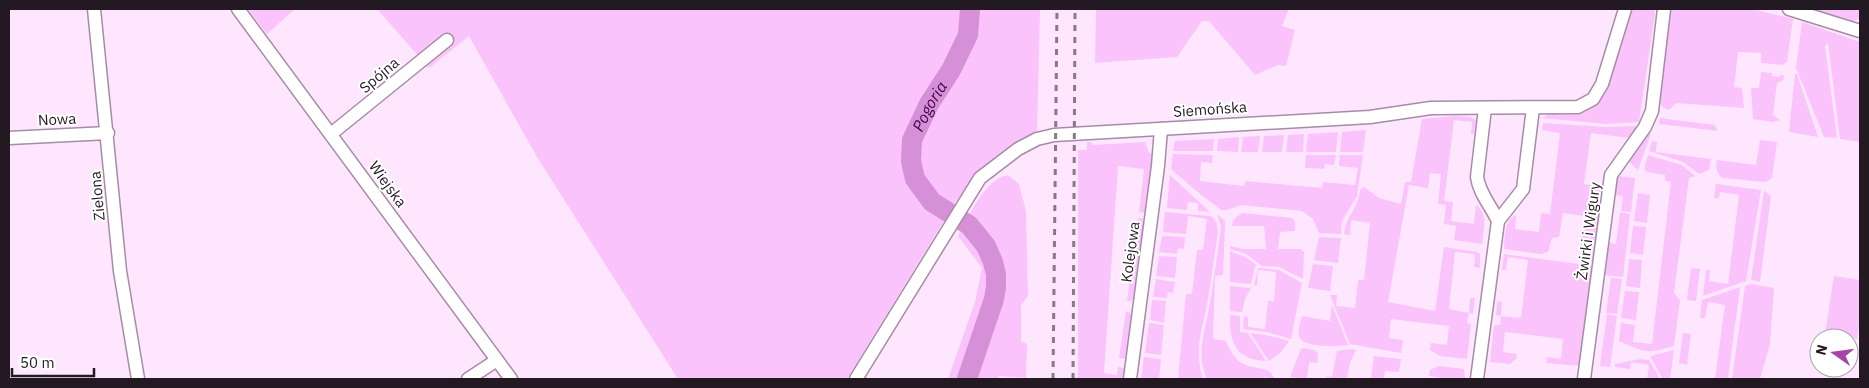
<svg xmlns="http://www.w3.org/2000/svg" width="1869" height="388" font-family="'IBM Plex Sans',sans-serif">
  <rect width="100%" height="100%" fill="#fee7fe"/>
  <g fill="#fac3fb">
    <path d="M248,9h47l-28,25z"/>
    <path d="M377,9h663l-3,124 -59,43 -22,25 -109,178h-169l-141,-222 -68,-121 -40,32z"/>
    <path d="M1096,9h193l-7,17 13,4 -9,36 -8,-1 -23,10 -46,-54h-7l-25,36 -82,6z"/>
    <path d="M1633,9h21l1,4 -16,109 -33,2 -64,-6 8,-4 26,1 8,-2 15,-11 8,-12 23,-78z"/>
    <path d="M1671,9h81l41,10 -6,43 -5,3 -21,-2v-10l-23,-1 -4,35 8,1 2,20 -68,-5 -7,7c-7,-2 -8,-5 -10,-11z"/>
    <path d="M1810,9h50v9l-7,4z"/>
    <path d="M1802,22l58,20v100l-20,-3 -12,-96 -3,3 12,92 -13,-1 -28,-69z"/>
    <path d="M1761,72l11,1v3l8,1v-3l4,2 -1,4 -6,3 -4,32 7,5 -7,2 -20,-3 -2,-31h8z"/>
    <path d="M1795,74h2l21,63 -29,-5z"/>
    <path d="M1455,116l15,1 6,3 -2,14h-3l1,-12 -18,-2 -10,81 9,1 -2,19 23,3 2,-19c13,9 7,26 6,39l-28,-4 2,-14 -12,-2 2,-19 -8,-1 3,-30 -11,-1 -2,15 -19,-3 -21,117 47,9 9,-64 33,5 3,2v14l-6,-1 1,-13 -20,-2 -6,57 20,4 1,-15h5l-2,16 -4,-1 -2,10 4,1 -4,35 -27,-3 -10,-6 1,-7 16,2 2,-19 -58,-7 -2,19 14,2 -2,13 -51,-9 -20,-49h7l-1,11 19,2 3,-28h6l6,-57 -19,-3 -1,15 -6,-1c2,-18 15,-27 16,-44l4,-3 15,11 22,6 4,-22h6l11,-63z"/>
    <path d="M1660,118l55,7 2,6 -58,-7z"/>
    <path d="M1543,123l63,4 33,-1 -10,12 -38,-5 -7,51 20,3 -10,75 -15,-2 6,-44 -22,-3 -4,24 -7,1 -4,14 -8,2 -36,-5c1,-12 0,-29 12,-34l-1,14 24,3 2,-19 9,1 10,-81 -18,-3z"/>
    <path d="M1366,130l-3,22h-23l2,-20z"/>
    <path d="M1338,132l-2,20h-30l2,-18z"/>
    <path d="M1648,133l3,1 -13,36 -11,-10z"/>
    <path d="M1304,134l-1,18h-17l2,-17z"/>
    <path d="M1284,135l-2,17h-20l2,-16z"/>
    <path d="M1260,136l-2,16h-17l2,-15z"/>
    <path d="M1239,137l-1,15 -21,-1 1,-12z"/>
    <path d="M1214,139l-1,12h-40l2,-10z"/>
    <path d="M1760,140l17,2 -5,36 -7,4 -43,-4c-5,-6 -7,-10 -5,-18l39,5z"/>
    <path d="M1652,141l5,1 -1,10 55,7 -2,11 -10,4 -16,-12 -34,-11z"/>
    <path d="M1087,142h3l4,3 51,-3 4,11 6,1 -9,59 -7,-1 5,-43 -26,-3 -14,207 13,2 1,-8 7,1 -2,11h-45v-229h9z"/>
    <path d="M1173,154l40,1 -1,8 -11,-1 -1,19 44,5 1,-5 77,7 1,-6 32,3 3,-17 -19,-2 1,-11h23l-6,41 -15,25 -1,13 -22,-1 -6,-14 -11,-8 -61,-6 -14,5h-6l-26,-20 -24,-21z"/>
    <path d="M1306,155h30l-2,10 -9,-1 -1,5 -19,-1z"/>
    <path d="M1648,155l34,10 13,11 -6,2 -15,115 6,8 -6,45c-28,8 -28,7 -55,-5l2,-18 14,2 -2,17 19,2 19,-162 -6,-1v-6l-18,-3 -3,-3z"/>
    <path d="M1008,175l11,9 7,27 2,85 -7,9v36l6,3 -1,34 -27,-2 -1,3h-50l27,-77 7,-34 -24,-32c11,-19 26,-57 50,-61z"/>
    <path d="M1170,175l40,37 -12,-1v-8l-10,-1 -1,8 -20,-2z"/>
    <path d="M1618,176l17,2 -4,34 -10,-1 2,-15 -9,-1 2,-15z"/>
    <path d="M1716,184l45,6 -15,91 -43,15 3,-26h4l-1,11 19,3 11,-89 -19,-3 -1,6h-5z"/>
    <path d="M1764,191l7,5 -11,86 -9,-2z"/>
    <path d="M1638,193l12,2 -3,28 -13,-2z"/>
    <path d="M1165,212l44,4 4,1 4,7 1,9c-4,22 -6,44 -10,66 -5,31 -15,48 -5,80h-25l8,-85h6l5,-44h6l4,-31 -19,-3 -2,18 -23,-2z"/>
    <path d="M1620,212l10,2 -7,63 -19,-2 4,-32 8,1z"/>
    <path d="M1243,213l49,5 3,3v10l-15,1 -2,17h23l3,3 -1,27 -24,-12 -17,-1 -16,-12 -16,-5v-3l14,3h22l-2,-23h-32c1,-8 5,-10 11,-13z"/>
    <path d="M1217,214l8,7v6l-2,48 -8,1 -2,63 13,2c10,24 17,24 41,29l4,3 4,6 -12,-2 -1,2h-55c-12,-25 -1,-51 3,-76 4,-25 8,-51 11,-77z"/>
    <path d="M1138,218l7,1 -11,80 -4,2h-3z"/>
    <path d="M1633,226l13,1 -3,28 -13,-2z"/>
    <path d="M1162,236l23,1 -1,12 -6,-1 -1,6 -18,-2z"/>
    <path d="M1319,237l22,1 -3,25 -24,-3z"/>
    <path d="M1230,251l15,6 12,8 -2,1 -4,18 -21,-2z"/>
    <path d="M1504,254l90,12 -13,100 -35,-3 1,-6 14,2 2,-20 -58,-7 -2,20 14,2 -1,5 -6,5 -20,-2 4,-37h6l1,-9 -5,-1 1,-14 5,1 -1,14 20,2 7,-58 -20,-3 -2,13h-4z"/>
    <path d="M1159,256l18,1 -2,21 -19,-2z"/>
    <path d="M1629,259l13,1 -2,28 -14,-2z"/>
    <path d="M1313,264l20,2 -3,25 -22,-3z"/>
    <path d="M1258,268l21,2 23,13 -11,56 -24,-7 -24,-3 1,-13 4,1v10l17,2 3,-28h6l2,-29 -18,-2 -1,15h-3z"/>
    <path d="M1691,268l9,1 -4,32 -9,-1z"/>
    <path d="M1834,276l26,4v37l-3,22 -32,-5z"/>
    <path d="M1611,278l11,1 -5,35 -11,-1z"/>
    <path d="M1156,279l19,3 -2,11 -5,-1 -1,6 -14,-1z"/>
    <path d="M1751,284l23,4 -4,56 -10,35h-28l13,-93z"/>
    <path d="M1230,286l21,2 -6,11 -3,13 -12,-1z"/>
    <path d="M1740,287l-12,92h-13l10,-74 -17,-3 -3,16h-5l2,-18z"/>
    <path d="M1625,291l14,1 -3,28 -15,-2z"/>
    <path d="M1152,300l14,1 -2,22 -14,-3z"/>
    <path d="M1332,305l16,40c-10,2 -46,3 -49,-9 -2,-6 2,-14 3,-20l28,5z"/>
    <path d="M1126,311l6,3 -6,43 -2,2 -5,-1z"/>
    <path d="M1607,314l10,2 -7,51 -10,-1z"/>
    <path d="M1230,315l10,1v16l8,1 18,28c-30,-1 -37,-19 -36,-46z"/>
    <path d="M1149,323l15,2 -3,30 -16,-2z"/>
    <path d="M1250,333l16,2 23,6 -8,11 -12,9z"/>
    <path d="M1683,333l8,1 -4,31 -8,-2z"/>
    <path d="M1304,348l10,2 4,3 -1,10 -8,-1 -2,17 -17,-2 11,-28z"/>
    <path d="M1350,349l6,1 -6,13 -3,16h-21l1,-3 5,1 5,-26z"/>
    <path d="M1674,350l-4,29h-7l-12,-21v-2z"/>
    <path d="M1374,356l27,3 -2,13 -14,-1 -1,8h-13z"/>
    <path d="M1144,357l17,2 -2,20h-18z"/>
    <path d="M1640,359l9,1 11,19h-13l2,-14 -18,-3 -1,7 -15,-2v-3z"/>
    <path d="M1439,366l25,3 1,10h-22v-1l-14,-2 1,-6z"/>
  </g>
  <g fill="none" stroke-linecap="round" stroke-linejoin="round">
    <path stroke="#d690d7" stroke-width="20" id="s1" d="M967,379l27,-80 2,-12v-13l-3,-12 -7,-16 -17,-21 -37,-23 -17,-23 -4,-18 1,-21 17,-36 22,-34 17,-35 2,-26"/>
    <g stroke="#a68ca6" stroke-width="15">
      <g id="minor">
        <path d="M94,9l26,262 18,108"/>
        <path d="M238,9l273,370"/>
        <path d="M1789,9l71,22"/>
        <path d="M1485,108l-8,69c2,16 14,29 21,44"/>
        <path d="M331,134l116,-94"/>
        <path d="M9,138l99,-5"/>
        <path d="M468,379l29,-19"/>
        <path d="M856,379l124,-201 38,-29 19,-10 17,-4 316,-18 61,-9 147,-1 15,-8 9,-15 23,-75"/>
        <path d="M1130,379l28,-213 3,-37"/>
        <path d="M1477,379l21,-158 25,-32 10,-81"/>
        <path d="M1584,379l27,-204 34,-48 7,-16 12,-102"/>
      </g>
    </g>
    <use href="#minor" stroke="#fff" stroke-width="12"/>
    <g stroke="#887888" stroke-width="3" stroke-dasharray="6 6" stroke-linecap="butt">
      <path d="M1053,379l4,-370"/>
      <path d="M1073,379l2,-370"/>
    </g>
  </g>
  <g text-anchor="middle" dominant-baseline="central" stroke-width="4" stroke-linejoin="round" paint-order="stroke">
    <g font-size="15" fill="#231923" stroke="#fff">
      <text transform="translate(379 75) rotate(-40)">Spójna</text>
      <text transform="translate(1210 109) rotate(-4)">Siemońska</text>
      <text transform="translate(57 119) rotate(-3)">Nowa</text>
      <text transform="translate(388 184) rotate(54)">Wiejska</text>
      <text transform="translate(97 196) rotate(-95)">Zielona</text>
      <text transform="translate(1588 231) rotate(-82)">Żwirki i Wigury</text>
      <text transform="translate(1130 252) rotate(-82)">Kolejowa</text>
    </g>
    <g font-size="16" font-style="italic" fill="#47064a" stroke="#fff">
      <text stroke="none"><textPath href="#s1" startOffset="316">Pogoria</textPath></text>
    </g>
  </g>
  <rect width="1869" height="388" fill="none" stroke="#231923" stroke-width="20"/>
  <g transform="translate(1834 353) rotate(284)"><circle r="24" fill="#ffffff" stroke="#a7a3a7"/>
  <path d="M0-4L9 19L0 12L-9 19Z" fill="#a644aa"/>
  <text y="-8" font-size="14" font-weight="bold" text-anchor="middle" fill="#231923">N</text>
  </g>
  <path d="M12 368v8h82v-8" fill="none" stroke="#231923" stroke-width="2.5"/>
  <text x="20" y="368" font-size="15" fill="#231923" stroke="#ffffff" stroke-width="4" paint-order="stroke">50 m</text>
</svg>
